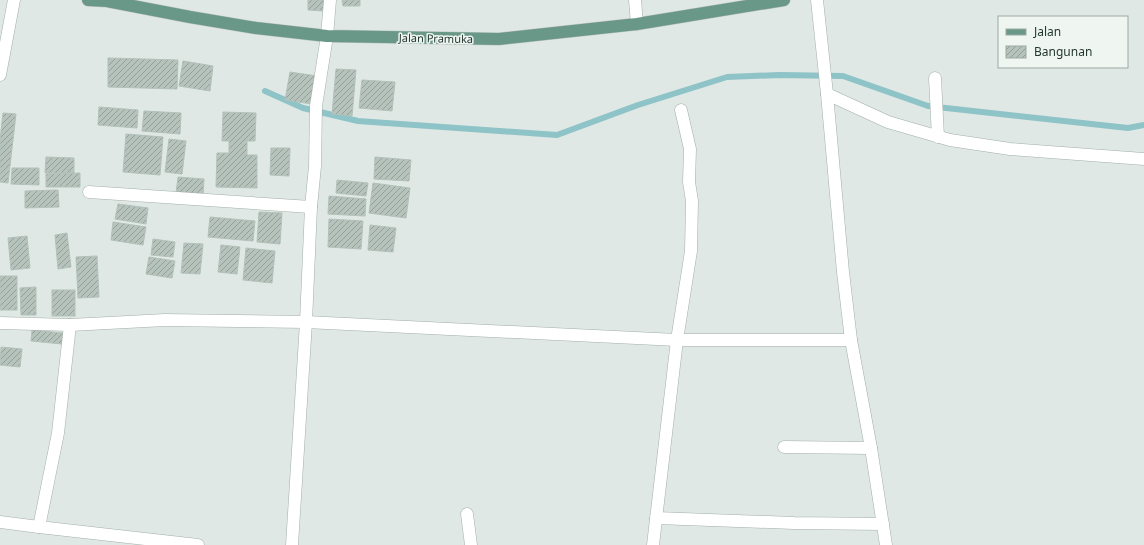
<svg xmlns="http://www.w3.org/2000/svg" width="1144" height="545" font-family="'Noto Sans',sans-serif">
  <defs>
    <pattern id="building-hatch" width="6" height="6" patternUnits="userSpaceOnUse"><rect width="6" height="6" fill="#b5c3bc"/><path d="M-1 1l2-2M0 6l6-6M5 7l2-2" fill="none" stroke="#939f99"/></pattern>
  </defs>
  <rect width="100%" height="100%" fill="#dfe8e4"/>
  <g fill="none" stroke-linecap="round" stroke-linejoin="round">
    <path stroke="#8ec3c7" stroke-width="6" d="M265,91l38,17 55,13 199,14 81,-30 89,-28 52,-2 64,1 85,30 200,22 16,-3"/>
  </g>
  <g fill="url(#building-hatch)" stroke="#b3c1ba">
    <path d="M308,0h16v11l-16,-1z"/>
    <path d="M342,0h18v6h-17z"/>
    <path d="M108,58l70,2 -1,29 -69,-2z"/>
    <path d="M183,61l30,5 -3,25 -31,-5z"/>
    <path d="M336,69l20,1 -4,46 -20,-2z"/>
    <path d="M290,72l27,4 -5,28 -27,-4z"/>
    <path d="M362,80l33,2 -3,29 -33,-3z"/>
    <path d="M99,107l39,3 -1,18 -39,-3z"/>
    <path d="M144,111l37,2 -1,21 -38,-3z"/>
    <path d="M223,112l33,1 -1,28h-8v14h10v33l-41,-1 1,-34h12v-12h-7z"/>
    <path d="M3,113l13,1 -8,69 -8,-1v-42z"/>
    <path d="M126,134l37,3 -3,38 -37,-3z"/>
    <path d="M169,139l17,2 -4,33 -17,-2z"/>
    <path d="M271,148h19l-1,28 -19,-1z"/>
    <path d="M46,157l28,1v15h-29z"/>
    <path d="M375,157l36,3 -2,21 -35,-2z"/>
    <path d="M12,168h27v17l-28,-1z"/>
    <path d="M80,173v14h-34v-13z"/>
    <path d="M178,177l26,2 -1,16 -27,-2z"/>
    <path d="M337,180l31,3 -2,13 -30,-3z"/>
    <path d="M373,183l37,5 -4,30 -37,-5z"/>
    <path d="M58,190l1,17 -34,1v-17z"/>
    <path d="M329,196l37,3 -1,17 -37,-2z"/>
    <path d="M118,204l30,4 -2,16 -31,-5z"/>
    <path d="M259,212l23,1 -2,31 -23,-2z"/>
    <path d="M210,217l45,4 -2,20 -45,-4z"/>
    <path d="M329,219l34,2 -2,28 -33,-2z"/>
    <path d="M113,222l33,5 -3,18 -32,-5z"/>
    <path d="M370,225l26,3 -3,24 -25,-2z"/>
    <path d="M67,233l4,34 -13,2 -3,-34z"/>
    <path d="M27,236l3,32 -19,2 -3,-32z"/>
    <path d="M153,239l22,3 -2,15 -22,-2z"/>
    <path d="M184,243l19,1 -3,30 -19,-1z"/>
    <path d="M221,245l19,2 -3,27 -19,-2z"/>
    <path d="M246,248l29,3 -3,32 -29,-3z"/>
    <path d="M97,256l2,41 -21,1 -2,-41z"/>
    <path d="M149,257l26,4 -3,17 -26,-4z"/>
    <rect x="0" y="276" width="17" height="34"/>
    <path d="M36,287v28h-15l-1,-27z"/>
    <rect x="52" y="290" width="23" height="26"/>
    <path d="M32,330l31,3 -1,11 -31,-3z"/>
    <path d="M1,347l21,2 -2,18 -20,-2z"/>
  </g>
  <g fill="none" stroke-linecap="round" stroke-linejoin="round">
    <g stroke="#a3afaa" stroke-width="13">
      <g id="minor">
        <path d="M635,0l2,24"/>
        <path d="M817,0l10,94 16,178 8,68 20,108 15,97"/>
        <path d="M0,75l14,-75"/>
        <path d="M935,78l3,59"/>
        <path d="M827,94l61,28 62,18 60,9 134,10"/>
        <path d="M89,192l222,15"/>
        <path d="M0,323l70,2 95,-5 141,2 371,18h174"/>
        <path d="M70,325l-12,108 -19,94 159,18"/>
        <path d="M784,447l87,1"/>
        <path d="M467,514l4,31"/>
        <path d="M656,518l138,5 89,1"/>
        <path d="M0,522l39,5"/>
        <path d="M292,545l14,-223 5,-115 4,-41 1,-60 11,-70 3,-36"/>
        <path d="M653,545l24,-205 14,-89 1,-50 -3,-19 1,-33 -9,-39"/>
      </g>
    </g>
    <g stroke="#bdc3c1" stroke-width="13">
      <path id="major" d="M88,0l19,1 83,16 66,11 71,8 172,3 138,-15 147,-24"/>
    </g>
    <use href="#minor" stroke="#fff" stroke-width="12"/>
    <use href="#major" stroke="#6a9888" stroke-width="12"/>
  </g>
  <g text-anchor="middle" dominant-baseline="central" stroke-width="3" stroke-linejoin="round" paint-order="stroke">
    <g font-size="11" fill="#23362f" stroke="#eff6f2">
      <text transform="translate(436 38) rotate(1)">Jalan Pramuka</text>
    </g>
  </g>
  <rect x="998" y="16" width="130" height="52" fill="#eff6f2" stroke="#9da9a4"/>
  <rect x="1006" y="29" width="20" height="6" fill="#6a9888" stroke="#9da9a4"/>
  <text x="1034" y="36" font-size="12" fill="#23362f">Jalan</text>
  <rect x="1006" y="46" width="20" height="12" fill="url(#building-hatch)" stroke="#9da9a4"/>
  <text x="1034" y="56" font-size="12" fill="#23362f">Bangunan</text>
</svg>
